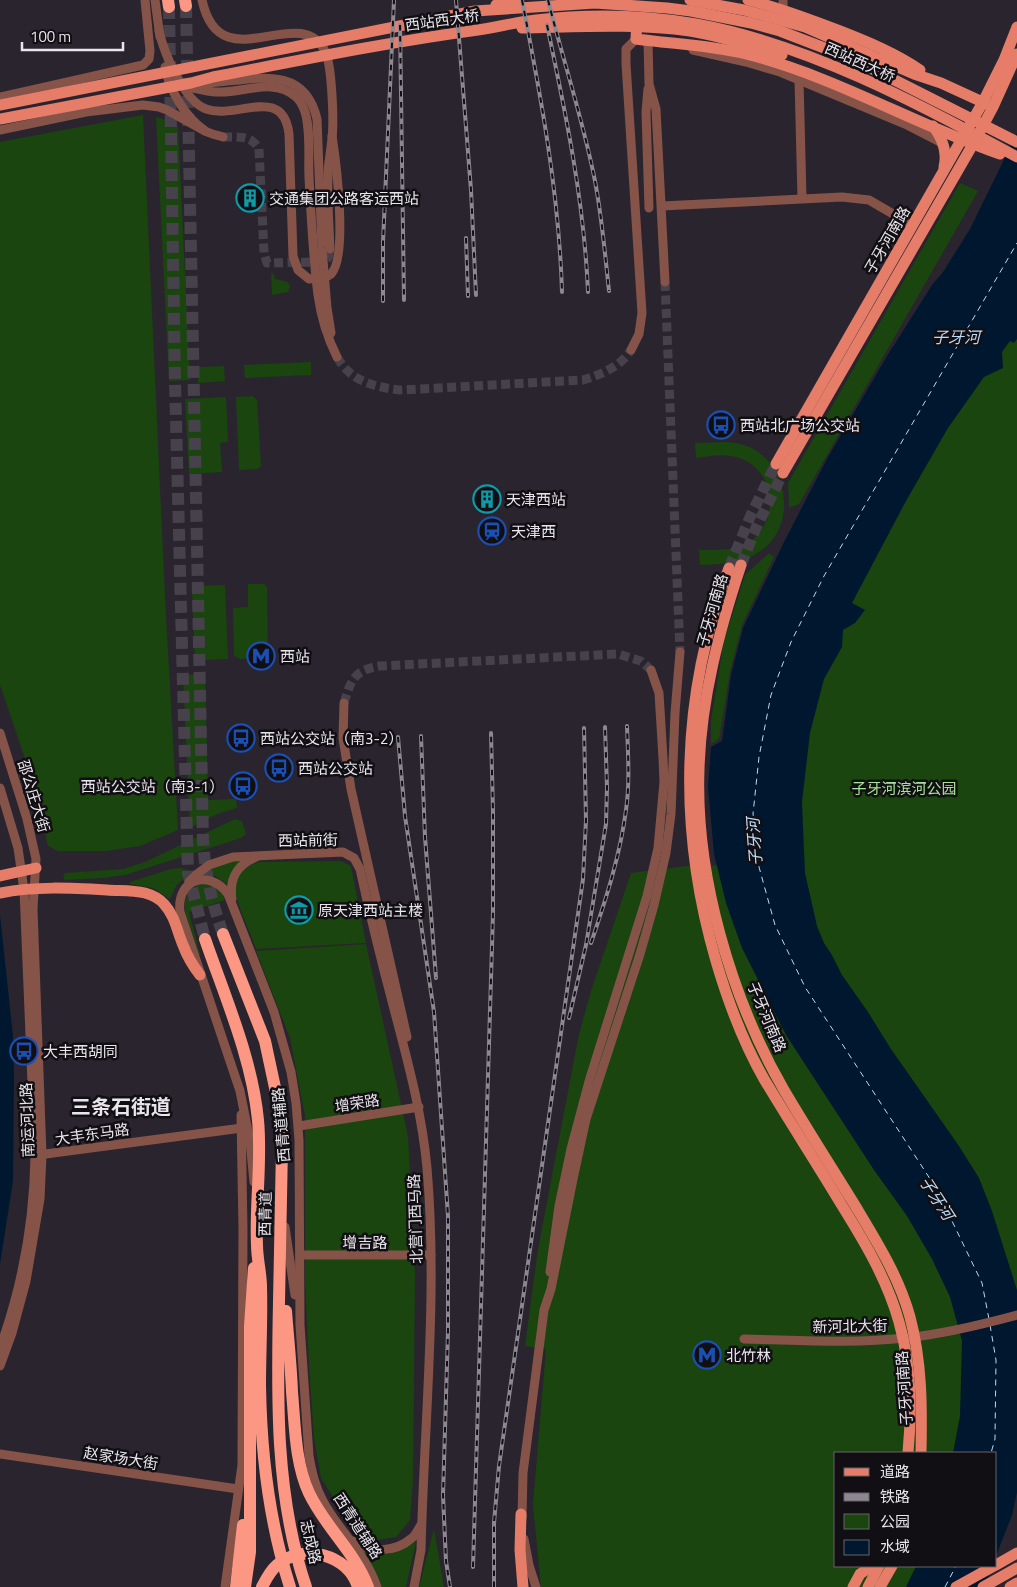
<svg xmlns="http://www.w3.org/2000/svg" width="1017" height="1587" font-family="'Titillium Web','Noto Sans SC',sans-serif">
  <rect width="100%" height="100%" fill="#2a242f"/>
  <g fill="#1a450f">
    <path d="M143,115l22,482 13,233 -38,16 -34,5h-48l-10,-5 -19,-76 -29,-85v-543z"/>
    <path d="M156,117l10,3 12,7 12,253 -21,1z"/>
    <path d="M960,183l18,8 -179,313 -10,4 -1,-25z"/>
    <path d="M271,273l3,1 1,5c8,2 19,2 13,13l-16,3z"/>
    <path d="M1017,311v993l-199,-347 -28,-175 75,-245z"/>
    <path d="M311,362v13l-66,3 -1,-13z"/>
    <path d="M224,366l1,15 -27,2 -1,-16z"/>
    <path d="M253,396l4,4 4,66 -4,3 -18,1 -3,-73z"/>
    <path d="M226,397l2,45 -8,1 2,29 -33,2 -4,-75z"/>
    <path d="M727,442c13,1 25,4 35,13 29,24 31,76 -3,97 -18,12 -38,12 -59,13l-1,-15c16,0 35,1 49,-7 36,-23 26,-82 -18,-87 -11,-2 -24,1 -34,2l-1,-15z"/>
    <path d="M769,553l5,4 -32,68 -12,47 -11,67 -8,5v-24l13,-79 21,-66z"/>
    <path d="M248,584h16l3,3 1,67 -3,3 -25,2 -6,-3 -1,-48 15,-1z"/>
    <path d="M225,585l3,74 -33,1 -3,-74z"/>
    <path d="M205,674l3,126 28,-1 1,9 -20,6 -27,14 -7,-153z"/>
    <path d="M235,819l7,2 4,13 -5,4 -116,37 -22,3 -38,2 -2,-2 2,-5 58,-4 22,-7z"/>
    <path d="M245,858l-11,10 -7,16 -12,-8 -12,-2 17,-10z"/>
    <path d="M341,861l10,5 15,77 -110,6c-4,-13 -21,-49 -21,-60 0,-13 12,-24 24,-27z"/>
    <path d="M727,865l208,380 32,100 -7,108h-124v113h86l-10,21h-371l-8,-82 13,-156 -21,-3 13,-97 41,-215 12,-43 40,-118 56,-7z"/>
    <path d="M180,868l11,3 -15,15 -6,13 -17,-11 -23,-4v-2l41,-13z"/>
    <path d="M206,884c9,2 16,7 19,16l-36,12 11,42 -1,1 -14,-43v-13l7,-10 6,-4z"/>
    <path d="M366,944l42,192 7,138 -2,206 -3,40 -14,17 -19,3 -25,-13 -31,-49 -7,-40 -5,-71 -4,-88v-163l-15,-78 -34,-87z"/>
    <path d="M434,1529l10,58h-25z"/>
    <path d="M416,1542l-10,45h-25l-1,-7 -17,-29 26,3z"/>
  </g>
  <g fill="#00182f">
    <path d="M1017,133v206l-3,4 -4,-2 -8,11 1,16 -19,9 -36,51 -42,73 -54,102 13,7 -10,13 -12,7 -1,17 -18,32 -14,54 -8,69 3,71 12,53 7,17 8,12 10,20 26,37 23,37 68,97 20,32 13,33 25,79v202l-5,23 -16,41v-103h-43l7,-37 2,-75 -12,-44 -18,-38 -25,-43 -33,-46 -88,-135 -44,-87 -16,-45 -12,-49 -6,-67 3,-40 11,-6 9,-66 12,-47 41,-86 44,-85 59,-101 45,-71 11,-13 27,-43z"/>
    <path d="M0,915l13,121 1,42 -1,103 -13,83z"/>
    <path d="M916,1566h76l-7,21h-79z"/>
  </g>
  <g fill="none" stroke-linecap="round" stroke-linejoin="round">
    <g stroke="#bbdaf6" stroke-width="1" stroke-dasharray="6 5" stroke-linecap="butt">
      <path d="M989,1319l-7,-36 -46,-95 -131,-201 -30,-62 -16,-58 -6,-53 6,-57 12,-62 20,-53 33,-66 193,-333"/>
      <path d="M990,1325l6,35 -1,79 -4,14"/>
      <path d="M945,1587l11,-21"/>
    </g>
    <g stroke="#47414b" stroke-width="9" stroke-dasharray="9 4.5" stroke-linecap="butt">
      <path d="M223,137c14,0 29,-2 36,12l5,104 3,10 53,-1 8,-4 2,-9"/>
      <path d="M665,282l15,370"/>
      <path d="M337,357c13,24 37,30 63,33l183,-10c19,-6 37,-13 48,-30"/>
      <path d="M344,703c7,-23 10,-33 36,-37l238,-12 23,7 10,9"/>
    </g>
    <g stroke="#47414b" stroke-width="11" stroke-dasharray="11 5.5" stroke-linecap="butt">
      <path d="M741,565l15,-37 27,-55"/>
      <path d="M729,568l21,-51 26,-53"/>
    </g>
    <g stroke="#47414b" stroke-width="12" stroke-dasharray="12 6" stroke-linecap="butt">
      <path d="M186,6l17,835c2,34 9,61 20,93"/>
      <path d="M169,7l6,375 13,491 17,66"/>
    </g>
    <g stroke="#865349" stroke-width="9">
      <path d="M155,0l5,37"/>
      <path d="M202,0c18,83 97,0 123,51 7,14 9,70 7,87 -1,13 -4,25 -4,38 -1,24 1,48 2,73"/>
      <path d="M783,9v-9"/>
      <path d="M159,31c5,22 25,70 47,78 30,11 77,-25 83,25l4,122 5,14 11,9c7,-1 16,0 22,-5 17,-17 5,-113 1,-138"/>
      <path d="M648,41l1,43 7,25 9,173"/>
      <path d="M693,50l53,12 34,10 125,52 39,20"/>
      <path d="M165,67c4,22 20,50 39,63 5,4 13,5 19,7"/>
      <path d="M799,80l3,118"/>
      <path d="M204,83c44,-1 99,-23 113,36l5,129 5,60 4,25"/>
      <path d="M183,87c13,0 25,6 38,5 24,0 53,-14 74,4 5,4 8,10 10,16 6,20 3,44 4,65 2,39 4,79 9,118 3,22 9,42 19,62"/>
      <path d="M648,89l-2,23 3,96"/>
      <path d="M0,97l143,-32 6,-6 1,-8 -5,-51"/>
      <path d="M0,130l86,-18 57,-7 16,2 8,3 38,21"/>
      <path d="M662,206l180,-9 27,3 43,25"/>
      <path d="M631,350l8,-16 3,-21 -16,-249v-15l10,-10"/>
      <path d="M344,703l-1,35 8,51 56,248"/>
      <path d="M0,733l27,86 9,40 -3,50 9,246 -2,44 -14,82 -14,52 -12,33"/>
      <path d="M0,788l18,60 6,42 11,266c-1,64 -13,131 -35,192"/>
      <path d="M189,882l8,-8 12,-9 24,-8 110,-5 11,6 6,11c10,46 21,91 33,136 14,54 29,107 34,163 11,127 -3,255 -6,382l-7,37"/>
      <path d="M232,899c-3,-21 5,-34 24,-42"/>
      <path d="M299,1126l120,-19"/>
      <path d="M38,1155l204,-27"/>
      <path d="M254,1182l-4,-41 -10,-50 -60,-179c-4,-34 30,-43 48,-18l46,118 17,60 5,31 3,37 1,185 9,131c3,16 6,31 14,45 16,30 43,53 54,86"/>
      <path d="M285,1227l10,68"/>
      <path d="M300,1255h131"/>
      <path d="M550,1272l9,-66 12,-57 19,-71 57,-182 11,-48 6,-66 -1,-24 -4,-65 -8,-23"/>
      <path d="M744,1339c53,1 108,5 161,-1 38,-4 75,-13 112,-23"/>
      <path d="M0,1454l238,35"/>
      <path d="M522,1518l1,-45 21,-163 7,-21 22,-110 13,-60 54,-165 14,-49 12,-52 5,-39 4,-101 5,-61"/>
      <path d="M524,1539l5,26 7,22"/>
      <path d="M353,1541c17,13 43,11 59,-3 4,-3 6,-9 9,-13"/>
      <path d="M225,1587l17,-122 1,-235 -2,-115"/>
    </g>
    <g stroke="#e57d69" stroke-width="11">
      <path d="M690,0l54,10 61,17 109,47 27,9 48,22"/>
      <path d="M748,0c32,8 61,19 92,31 28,11 55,22 80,39"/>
      <path d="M496,5l21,-5"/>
      <path d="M637,19l-1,20c37,5 73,6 110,15 88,22 168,70 254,100"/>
      <path d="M522,28c55,-1 112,-5 168,3 31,5 62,15 92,24"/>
      <path d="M0,105l475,-94 120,-8 72,5 24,3 60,12 29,8 73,28 164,83"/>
      <path d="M0,119l191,-36 22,-6c88,-17 176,-35 265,-47 20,-3 39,-8 58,-10 52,-6 108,-5 160,4 111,20 222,79 321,133"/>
      <path d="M933,126c9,12 15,25 11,41"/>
      <path d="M776,464l207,-362 21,-42 13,-33"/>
      <path d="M783,473l193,-334 17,-32 24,-53"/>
      <path d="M741,565c-22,66 -40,134 -42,204 -4,106 32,229 85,321 23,39 48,78 72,117 21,35 43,70 54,110 12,45 12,90 11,136"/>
      <path d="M729,568c-49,128 -51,263 -13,393 12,41 27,81 48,118 25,42 52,83 77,125 23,37 46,75 58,118 12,42 13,88 9,131"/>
      <path d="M0,876l36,-8"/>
      <path d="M0,893c35,-7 71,-5 107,-3 12,1 25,0 38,3 7,2 14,5 19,11 11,12 13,27 19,41 4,11 10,21 17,30"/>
      <path d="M521,1514l-1,36 3,37"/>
      <path d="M996,1565l21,-12"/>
      <path d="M853,1587l7,-13 12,-8"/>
      <path d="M868,1587l11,-21"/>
      <path d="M880,1587l12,-21"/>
      <path d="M956,1587l38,-21"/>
      <path d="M983,1587l34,-19"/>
      <path d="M1010,1587l7,-4"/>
    </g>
    <g stroke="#fc9783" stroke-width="12">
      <path d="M168,0l1,7"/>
      <path d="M185,0l1,6"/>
      <path d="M223,934l42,107 15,70 2,36c-1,52 -2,103 -3,155 -2,95 -4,194 27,285"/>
      <path d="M205,939c20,58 47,119 53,181 4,42 -3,84 -1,125 0,14 4,28 4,42 1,33 -1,65 -1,98 1,68 9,137 30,202"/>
      <path d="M286,1311c2,27 5,54 6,81 3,33 3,71 17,101 16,34 46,59 59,94"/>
      <path d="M236,1587l7,-62"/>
      <path d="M245,1587l5,-35v-226l4,-58"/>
      <path d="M262,1587c4,-8 8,-16 15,-22 26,-22 71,-11 81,22"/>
    </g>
    <g stroke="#8c8790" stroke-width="4">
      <g id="rail">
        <path d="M456,0l15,190 5,105"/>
        <path d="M522,0c19,97 37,193 40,292"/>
        <path d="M548,0c15,60 35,120 47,181 7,37 10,73 14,110"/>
        <path d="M400,25l4,275"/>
        <path d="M547,25c19,90 37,175 41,267"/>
        <path d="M466,238l2,58"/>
        <path d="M383,301v-59l11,-242"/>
        <path d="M421,736l4,101 11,141"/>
        <path d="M398,737l7,79 29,196 14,204v115l-5,164 3,66 4,26"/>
        <path d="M591,943c15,-44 29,-87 35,-133 4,-28 2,-56 1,-84"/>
        <path d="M569,1018l17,-73 20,-121 1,-37 -2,-60"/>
        <path d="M473,1567l20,-654v-102l-2,-78"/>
        <path d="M494,1587v-64l5,-57 84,-587 3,-59 -2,-92"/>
      </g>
    </g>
    <use href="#rail" stroke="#110f13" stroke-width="2" stroke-dasharray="5.5" stroke-linecap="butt"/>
  </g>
  <defs>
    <g id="building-ring" transform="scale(1.4375)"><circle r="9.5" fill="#110f13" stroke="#0f9aa8" stroke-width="1.5"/><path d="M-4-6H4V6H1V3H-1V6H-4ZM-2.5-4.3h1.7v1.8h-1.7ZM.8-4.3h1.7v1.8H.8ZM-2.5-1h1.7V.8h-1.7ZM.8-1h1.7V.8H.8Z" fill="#0f9aa8"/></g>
    <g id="bus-ring" transform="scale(1.4375)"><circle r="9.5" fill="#110f13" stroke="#1a4fb4" stroke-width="1.5"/><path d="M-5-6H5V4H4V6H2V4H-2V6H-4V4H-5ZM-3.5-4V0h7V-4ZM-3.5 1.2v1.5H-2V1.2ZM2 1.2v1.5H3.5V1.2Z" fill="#1a4fb4"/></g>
    <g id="station-ring" transform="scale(1.4375)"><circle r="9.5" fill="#110f13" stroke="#1a4fb4" stroke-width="1.5"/><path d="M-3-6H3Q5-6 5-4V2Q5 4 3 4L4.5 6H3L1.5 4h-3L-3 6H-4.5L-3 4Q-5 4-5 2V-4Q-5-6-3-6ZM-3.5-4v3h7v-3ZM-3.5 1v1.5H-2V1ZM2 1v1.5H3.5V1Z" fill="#1a4fb4"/></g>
    <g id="metro-ring" transform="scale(1.4375)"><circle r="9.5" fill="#110f13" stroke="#1a4fb4" stroke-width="1.5"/><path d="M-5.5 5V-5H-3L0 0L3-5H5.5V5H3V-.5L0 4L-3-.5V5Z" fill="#1a4fb4"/></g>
    <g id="museum-ring" transform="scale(1.4375)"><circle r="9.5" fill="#110f13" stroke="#0f9aa8" stroke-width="1.5"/><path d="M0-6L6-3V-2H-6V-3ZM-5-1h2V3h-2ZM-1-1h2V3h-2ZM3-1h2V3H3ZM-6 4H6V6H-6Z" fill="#0f9aa8"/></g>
  </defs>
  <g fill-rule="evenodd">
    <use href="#building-ring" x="250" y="198"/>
    <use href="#bus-ring" x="721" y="425"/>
    <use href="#building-ring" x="487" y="499"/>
    <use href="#station-ring" x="492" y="531"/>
    <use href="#metro-ring" x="261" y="656"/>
    <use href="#bus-ring" x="241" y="738"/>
    <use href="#bus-ring" x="279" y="768"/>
    <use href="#bus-ring" x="243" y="786"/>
    <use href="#museum-ring" x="299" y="910"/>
    <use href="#bus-ring" x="24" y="1051"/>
    <use href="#metro-ring" x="707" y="1355"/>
  </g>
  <g text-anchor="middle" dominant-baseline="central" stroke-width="5" stroke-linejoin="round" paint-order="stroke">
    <g font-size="15" fill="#e9e5ec" stroke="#110f13">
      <text transform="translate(442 20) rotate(-8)">西站西大桥</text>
      <text transform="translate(860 62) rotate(24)">西站西大桥</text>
      <text transform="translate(887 240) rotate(-60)">子牙河南路</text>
      <text transform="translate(712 610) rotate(-74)">子牙河南路</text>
      <text transform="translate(34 796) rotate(73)">邵公庄大街</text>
      <text transform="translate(308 840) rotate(-1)">西站前街</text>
      <text transform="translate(767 1017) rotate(67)">子牙河南路</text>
      <text transform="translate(357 1103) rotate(-9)">增荣路</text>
      <text transform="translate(27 1120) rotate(-92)">南运河北路</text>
      <text transform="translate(281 1125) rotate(-95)">西青道辅路</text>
      <text transform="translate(92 1134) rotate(-8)">大丰东马路</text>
      <text transform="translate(265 1214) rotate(-89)">西青道</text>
      <text transform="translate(415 1219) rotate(-92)">北营门西马路</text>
      <text x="365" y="1242">增吉路</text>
      <text transform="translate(850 1326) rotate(-1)">新河北大街</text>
      <text transform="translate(904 1388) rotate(-94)">子牙河南路</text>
      <text transform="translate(121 1458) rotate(9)">赵家场大街</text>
      <text transform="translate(358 1526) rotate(57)">西青道辅路</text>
      <text transform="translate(311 1542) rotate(77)">志成路</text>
    </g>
    <g font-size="15" fill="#e9e5ec" stroke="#110f13" text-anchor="start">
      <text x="269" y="198">交通集团公路客运西站</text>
      <text x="740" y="425">西站北广场公交站</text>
      <text x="506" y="499">天津西站</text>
      <text x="511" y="531">天津西</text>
      <text x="280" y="656">西站</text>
      <text x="260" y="738">西站公交站（南3-2）</text>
      <text x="298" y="768">西站公交站</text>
      <text x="224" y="786" text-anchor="end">西站公交站（南3-1）</text>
      <text x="318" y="910">原天津西站主楼</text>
      <text x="43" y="1051">大丰西胡同</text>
      <text x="726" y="1355">北竹林</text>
    </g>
    <g font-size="15" fill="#a3e594" stroke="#110f13">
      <text x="904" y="788">子牙河滨河公园</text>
    </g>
    <g font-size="16" font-style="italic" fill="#bbdaf6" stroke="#110f13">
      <text x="956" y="337">子牙河</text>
      <text transform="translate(754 842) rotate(-94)">子牙河</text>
      <text transform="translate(937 1198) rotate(57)">子牙河</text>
    </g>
    <g font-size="20" font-weight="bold" fill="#e9e5ec" stroke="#110f13">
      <text x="121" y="1106">三条石街道</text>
    </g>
  </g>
  <rect x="834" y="1452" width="162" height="115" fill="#110f13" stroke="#67656a"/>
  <rect x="844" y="1468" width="25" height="8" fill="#e57d69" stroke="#67656a"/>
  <text x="880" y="1477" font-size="15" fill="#e9e5ec">道路</text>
  <rect x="844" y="1493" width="25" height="8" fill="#8c8790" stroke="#67656a"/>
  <text x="880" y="1502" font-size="15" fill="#e9e5ec">铁路</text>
  <rect x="844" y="1514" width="25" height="15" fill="#1a450f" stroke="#67656a"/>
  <text x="880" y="1527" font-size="15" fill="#e9e5ec">公园</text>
  <rect x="844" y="1540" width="25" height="15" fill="#00182f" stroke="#67656a"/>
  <text x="880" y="1552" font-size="15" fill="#e9e5ec">水域</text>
  <path d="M22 42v8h101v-8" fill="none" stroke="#e9e5ec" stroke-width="2.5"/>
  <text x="30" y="42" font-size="15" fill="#e9e5ec" stroke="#110f13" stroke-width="4" paint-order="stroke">100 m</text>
</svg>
